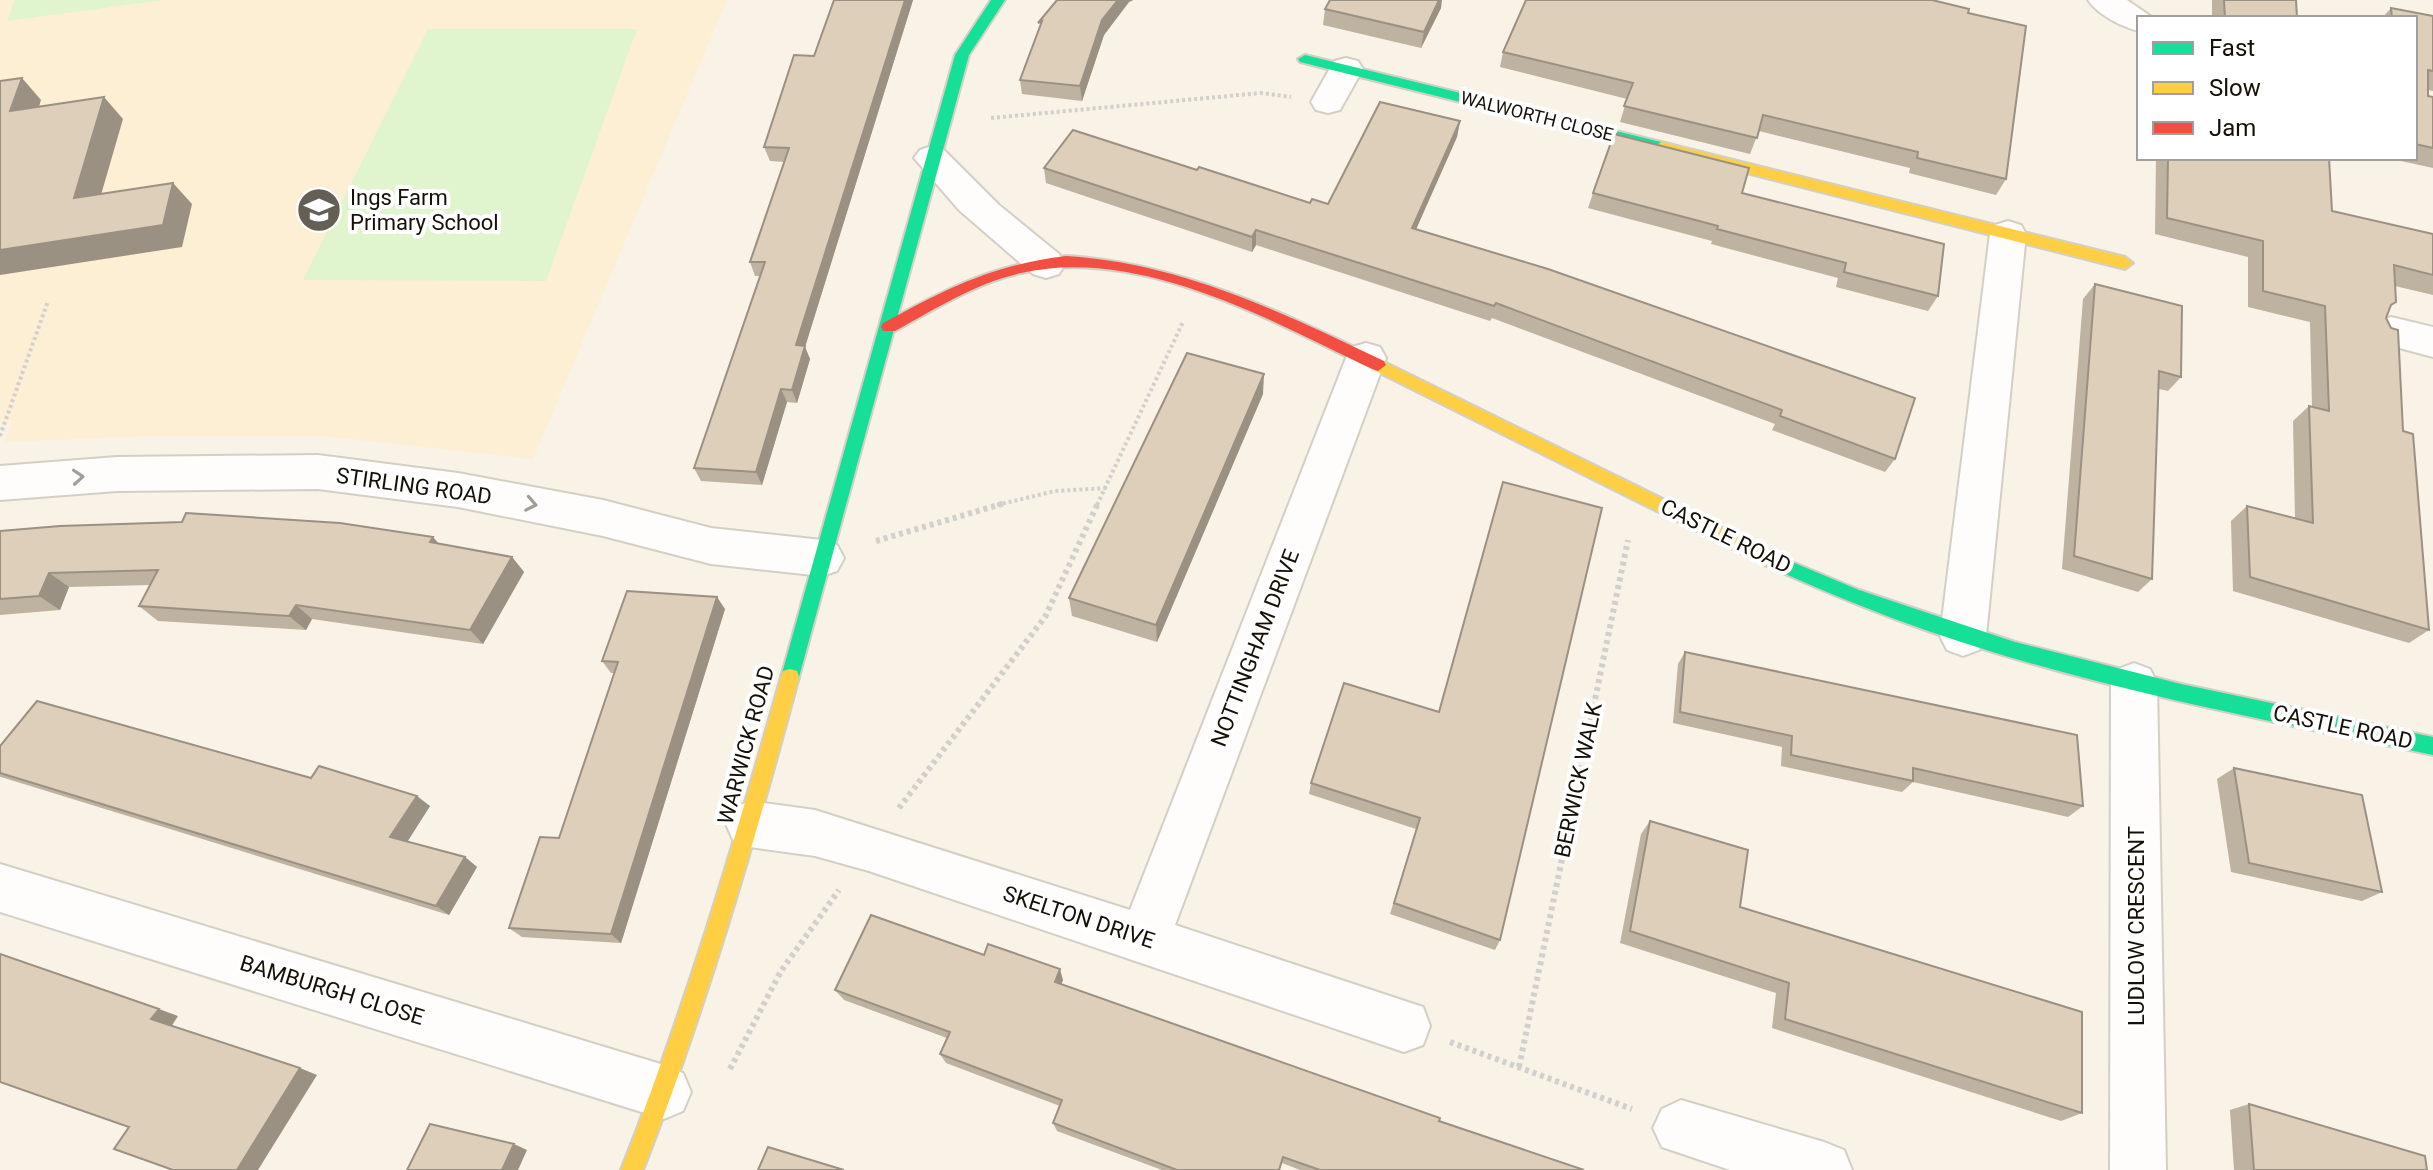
<svg xmlns="http://www.w3.org/2000/svg" width="2433" height="1170" font-family="Roboto,sans-serif">
  <rect width="100%" height="100%" fill="#f8f2e7"/>
  <path fill="#fcefd4" d="M0,0h727l-194,459 -211,-23h-172l-145,6 7,-21 -12,1z"/>
  <g fill="#e0f4ce">
    <path d="M15,0h148l-156,21z"/>
    <path d="M428,29h209l-91,252 -243,-1z"/>
  </g>
  <g fill="none" stroke-linecap="round" stroke-linejoin="round">
    <g stroke="#d4cfc4" stroke-width="4">
      <g id="street">
        <path d="M2088,0h39l26,18h-14v13c-17,-4 -41,-16 -51,-31z"/>
        <path d="M1346,58l12,3 5,8 -23,41 -12,3 -12,-3 -5,-8 23,-41z"/>
        <path d="M932,146l12,4 55,55 60,49 6,10 -6,10 -13,4 -13,-4 -74,-64 -45,-52 6,-8z"/>
        <path d="M2008,221l13,4 5,9 -40,402 -7,14 -16,6 -16,-6 -7,-14 50,-402 5,-9z"/>
        <path d="M2391,317l42,10v30l-56,-15 -5,-10 5,-10z"/>
        <path d="M1366,343l14,4 6,11 -211,567 248,82 7,19 -7,19 -19,7 -535,-181 -54,-15 -65,-9 -17,-7 -7,-16 7,-16 17,-7 65,9 315,100 216,-552 6,-11z"/>
        <path d="M318,455l140,18 145,27 108,28 111,12 15,5 7,13 -7,13 -15,5 -111,-12 -108,-28 -145,-29 -140,-18 -201,2 -117,9v-34l117,-9z"/>
        <path d="M2134,663l16,6 7,14 9,487h-56l1,-487 7,-14z"/>
        <path d="M0,864l664,201 19,8 8,19 -8,19 -19,8 -664,-207z"/>
        <path d="M1681,1100l143,42 20,8 8,20h-122l-68,-23 -9,-19 9,-19z"/>
      </g>
    </g>
    <g stroke="#d4cfc4" stroke-width="4">
      <g id="fast">
        <path d="M991,0h14l-36,55 -170,622 -2,6 -7,2 -7,-2 -2,-6 174,-622z"/>
        <path d="M1305,55l356,87 7,5 -7,5 -361,-90 -2,-3z"/>
        <path d="M1773,554l86,36 156,52 166,42 252,53v18c-168,-35 -339,-67 -502,-123 -56,-19 -110,-42 -164,-66l-3,-5 3,-5z"/>
      </g>
    </g>
    <g stroke="#d4cfc4" stroke-width="4">
      <g id="slow">
        <path d="M1661,142l464,115 8,6 -8,6 -469,-119 -2,-3z"/>
        <path d="M1378,359l401,197 3,5 -3,5h-12l-395,-197 -2,-4 2,-4z"/>
        <path d="M790,669l7,2 2,6c-45,167 -93,332 -156,493h-22c64,-161 113,-326 160,-493l2,-6z"/>
      </g>
    </g>
    <g stroke="#d4cfc4" stroke-width="4">
      <path id="jam" d="M1066,256c115,7 215,56 318,105l2,4 -8,6 -6,-2c-102,-49 -233,-123 -351,-96 -45,10 -86,36 -126,58h-12l-2,-4 2,-4c65,-35 109,-58 183,-67z"/>
    </g>
    <g stroke="#d2d0cd" stroke-width="4" stroke-dasharray="3 3" stroke-linecap="butt">
      <path d="M991,118l270,-25 30,4"/>
      <path d="M0,436l48,-135"/>
      <path d="M997,505l58,-14 53,-3"/>
      <path d="M1097,505l86,-183"/>
    </g>
    <g stroke="#d2d0cd" stroke-width="6" stroke-dasharray="4 4" stroke-linecap="butt">
      <path d="M876,541l129,-38"/>
      <path d="M899,808l146,-191 53,-114"/>
      <path d="M1450,1042l182,67"/>
      <path d="M1519,1067l109,-527"/>
      <path d="M730,1069l51,-98 58,-81"/>
    </g>
    <use href="#street" fill="#fefdfb" fill-rule="evenodd"/>
    <use href="#fast" fill="#16e098" fill-rule="evenodd"/>
    <use href="#slow" fill="#ffcf43" fill-rule="evenodd"/>
    <use href="#jam" fill="#f24e42" fill-rule="evenodd"/>
  </g>
  <g fill="#beb2a0">
    <path d="M834,0h79l-108,347 5,12 -13,44 -10,-1 -25,83 -61,-4 -7,-13 66,-192h-5l-5,-14 35,-100 -15,-1 -6,-14 50,-91z"/>
    <path d="M1057,0h76l-4,2 -25,33 -22,66 -60,-7 -2,-14z"/>
    <path d="M2212,0h84l1,18h-85z"/>
    <path d="M1441,8l-20,40 -98,-23 2,-16z"/>
    <path d="M2391,8l42,8v75l-5,-1v6l5,1v71l-41,-9 23,-1v-140h-33z"/>
    <path d="M1968,13l38,166 -10,16 -87,-22 1,-5 -151,-37 -9,23 -130,-32 7,-23 -127,-32 3,-15z"/>
    <path d="M1460,121l-3,16 -41,92 479,230 -10,13 -113,-42 3,-6 -283,-106 -2,3 -234,-76 -4,7 -206,-69 -2,-15 153,2 113,33 18,1z"/>
    <path d="M2156,158h173l3,53 101,23v61l-38,-9 -9,32 17,113 26,199 -20,13 -176,-52 -2,-70 16,-15 48,13 -2,-98 16,-15h3l-2,-84 -62,-15v-50l-93,-23z"/>
    <path d="M1593,193h149l196,103 -10,15 -92,-24 2,-9 -127,-34 1,-3 -124,-33z"/>
    <path d="M2095,284l86,93 -13,14 -9,-2 -7,190 -14,13 -76,-23 21,-270z"/>
    <path d="M1263,394l-106,248 -85,-26 -3,-18z"/>
    <path d="M0,531l440,13 72,13 12,15 -41,72 -171,-25 -6,11 -148,-9 -19,-15 11,-21 -81,2 -9,23 -60,5z"/>
    <path d="M725,609l-104,334 -99,-6 -13,-9 50,-90 56,-165h-4l-9,-12z"/>
    <path d="M1685,652l398,154 -15,11 -155,-35 -11,10 -121,-26 1,-19 -109,-24 5,-59z"/>
    <path d="M1344,683l156,257 -5,10 -105,-36 26,-85 -107,-35 2,-11z"/>
    <path d="M0,746l311,32 119,28 -23,36 58,15 12,10 -28,48 -448,-138h-1z"/>
    <path d="M2234,768l148,124 -20,9 -131,-29 -14,-93z"/>
    <path d="M1650,821l90,86 342,206 -21,8 -289,-93 4,-35 -156,-50 21,-109z"/>
    <path d="M984,955l79,25 -2,4 378,137 145,49h-284l-18,-7 -2,7h-118l-105,-39 -4,-8 7,-17 -114,-43 -6,-9 7,-16 -103,-38 -9,-10z"/>
    <path d="M2249,1104l178,66h-193l-4,-60z"/>
  </g>
  <g fill="#9b9182">
    <path d="M905,0h8l-108,347 5,12 -13,44 -5,-13 4,-45z"/>
    <path d="M1118,0h15l-4,2 -25,33 -22,66 -2,-15 22,-66z"/>
    <path d="M1439,0h3l-1,8 -20,40 3,-16z"/>
    <path d="M22,78l19,22 -10,33 -21,-22z"/>
    <path d="M104,97l19,22 -29,100 -20,-21z"/>
    <path d="M1460,121l-3,16 -47,106 2,-15z"/>
    <path d="M173,183l19,21 -10,43 -182,28v-25z"/>
    <path d="M1256,230v15l-4,7v-15z"/>
    <path d="M1264,374l-1,20 -106,248 -1,-17z"/>
    <path d="M781,389l6,13 -25,83 -6,-13z"/>
    <path d="M433,537l13,15 -16,-10z"/>
    <path d="M512,557l12,15 -41,72 -13,-14z"/>
    <path d="M49,573l20,14 -9,23 -21,-14z"/>
    <path d="M717,597l8,12 -104,334 -10,-9z"/>
    <path d="M296,605l16,14 -6,11 -17,-14z"/>
    <path d="M417,796l13,10 -26,41 -14,-10z"/>
    <path d="M465,857l12,10 -28,48 -13,-9z"/>
    <path d="M1060,969l3,11 -5,12 -3,-10z"/>
    <path d="M159,1009l19,7 -7,11 -20,-8z"/>
    <path d="M300,1068l17,7 -59,95h-21z"/>
    <path d="M514,1144l13,6 -9,20h-16z"/>
  </g>
  <g fill="#ddcfba" stroke="#9b9182" stroke-width="2">
    <path d="M834,0h71l-109,345 9,1 -13,44 -11,-1 -25,83 -62,-4 71,-206h-15l39,-114 -25,-1 30,-92 20,1z"/>
    <path d="M1057,0h61l-16,20 -22,66 -60,-6 22,-59 -4,2z"/>
    <path d="M1330,0h109l-15,32 -99,-23z"/>
    <path d="M1526,0h406l37,9 -1,4 58,13 -20,153 -89,-21 1,-6 -155,-37 -6,23 -133,-32 9,-23 -130,-31z"/>
    <path d="M2224,0h72l1,18h-72z"/>
    <path d="M2391,8l42,8v55l-5,-1v26l5,1v51l-18,-4v-126h-23z"/>
    <path d="M22,78l-12,33 94,-14 -30,101 99,-15 -10,42 -163,25v-169z"/>
    <path d="M1380,102l80,19 -48,107 136,41 367,129 -20,61 -115,-43 2,-6 -286,-107 -2,3 -238,-76 -4,7 -208,-69 29,-38 124,40 2,-3 111,36 2,-4 16,5z"/>
    <path d="M1614,134l135,34 -7,25 202,51 -6,52 -94,-24 2,-9 -129,-34 1,-3 -125,-33z"/>
    <path d="M2168,158h161l3,53 101,23v41l-39,-10 2,37 -5,3 -5,13 5,10 7,2 5,101 10,3 16,196 -179,-53 -3,-71 66,17 -4,-117 20,5 -4,-105 -62,-15v-50l-96,-23z"/>
    <path d="M2095,284l87,22 -1,71 -22,-6 -7,208 -78,-23z"/>
    <path d="M1187,353l77,21 -108,251 -87,-27z"/>
    <path d="M1503,482l99,26 -102,432 -106,-37 26,-85 -109,-35 33,-100 95,29z"/>
    <path d="M186,513l154,10 93,14 -3,5 82,15 -42,73 -174,-25 -7,11 -150,-10 19,-36 -109,3 -10,23 -39,3v-68l60,-5 122,-4z"/>
    <path d="M627,591l90,6 -106,337 -102,-6 31,-91 19,1 59,-176 -16,-1z"/>
    <path d="M1685,652l392,83 6,71 -170,-38v13l-122,-26 1,-19 -112,-24z"/>
    <path d="M37,701l274,77 8,-12 98,30 -27,41 75,20 -29,49 -436,-133v-27z"/>
    <path d="M2234,768l128,27 20,97 -133,-29z"/>
    <path d="M1650,821l98,29 -8,57 342,105v101l-297,-94 4,-36 -159,-52z"/>
    <path d="M871,915l113,40 4,-11 72,25 -5,13 385,136 -1,3 145,49h-264l-37,-13 -4,13h-102l-124,-47 9,-23 -122,-46 10,-22 -115,-42z"/>
    <path d="M0,954l159,55 -8,10 149,49 -63,102h-64l-59,-21 15,-22 -129,-45z"/>
    <path d="M2249,1104l176,52 2,14h-173z"/>
    <path d="M430,1124l84,20 -12,26h-95z"/>
    <path d="M768,1147l76,23h-86z"/>
  </g>
  <defs><path id="oneway-chevron" d="M-2-3.5L2.5 0L-2 3.5" fill="none" stroke-width="1.6" stroke-linecap="round" stroke-linejoin="round" transform="scale(2)"/></defs>
  <g stroke="#a19e99">
    <use href="#oneway-chevron" transform="translate(78 477) rotate(-4)"/>
    <use href="#oneway-chevron" transform="translate(531 504) rotate(11)"/>
  </g>
  <defs>
    <g id="school-disc" transform="scale(2.3)"><circle r="9.5" fill="#645f54" stroke="#fff"/><path d="M0-5L7-2L0 1L-7-2ZM-4 1L0 2.5L4 1V4Q0 6-4 4Z" fill="#fff"/></g>
  </defs>
  <g fill-rule="evenodd">
    <use href="#school-disc" x="319" y="210"/>
  </g>
  <g text-anchor="middle" dominant-baseline="central" stroke-width="8" stroke-linejoin="round" paint-order="stroke">
    <g font-size="18" fill="#151005" stroke="#fff">
      <text transform="translate(1537 116) rotate(14)">WALWORTH CLOSE</text>
    </g>
    <g font-size="22" fill="#151005" stroke="#fff" text-anchor="start">
      <text x="350" y="197">Ings Farm<tspan x="350" dy="25">Primary School</tspan></text>
    </g>
    <g font-size="22" fill="#151005" stroke="#fff">
      <text transform="translate(414 486) rotate(8)">STIRLING ROAD</text>
      <text transform="translate(1726 536) rotate(26)">CASTLE ROAD</text>
      <text transform="translate(1255 648) rotate(-69)">NOTTINGHAM DRIVE</text>
      <text transform="translate(2343 727) rotate(12)">CASTLE ROAD</text>
      <text transform="translate(746 745) rotate(-75)">WARWICK ROAD</text>
      <text transform="translate(1578 780) rotate(-78)">BERWICK WALK</text>
      <text transform="translate(1079 917) rotate(18)">SKELTON DRIVE</text>
      <text transform="translate(2136 926) rotate(-90)">LUDLOW CRESCENT</text>
      <text transform="translate(332 990) rotate(17)">BAMBURGH CLOSE</text>
    </g>
  </g>
  <rect x="2137" y="16" width="280" height="144" fill="#ffffff" stroke="#a19f9b" stroke-width="2"/>
  <rect x="2153" y="42" width="40" height="12" fill="#16e098" stroke="#a19f9b" stroke-width="2"/>
  <text x="2209" y="56" font-size="24" fill="#151005">Fast</text>
  <rect x="2153" y="82" width="40" height="12" fill="#ffcf43" stroke="#a19f9b" stroke-width="2"/>
  <text x="2209" y="96" font-size="24" fill="#151005">Slow</text>
  <rect x="2153" y="122" width="40" height="12" fill="#f24e42" stroke="#a19f9b" stroke-width="2"/>
  <text x="2209" y="136" font-size="24" fill="#151005">Jam</text>
</svg>
